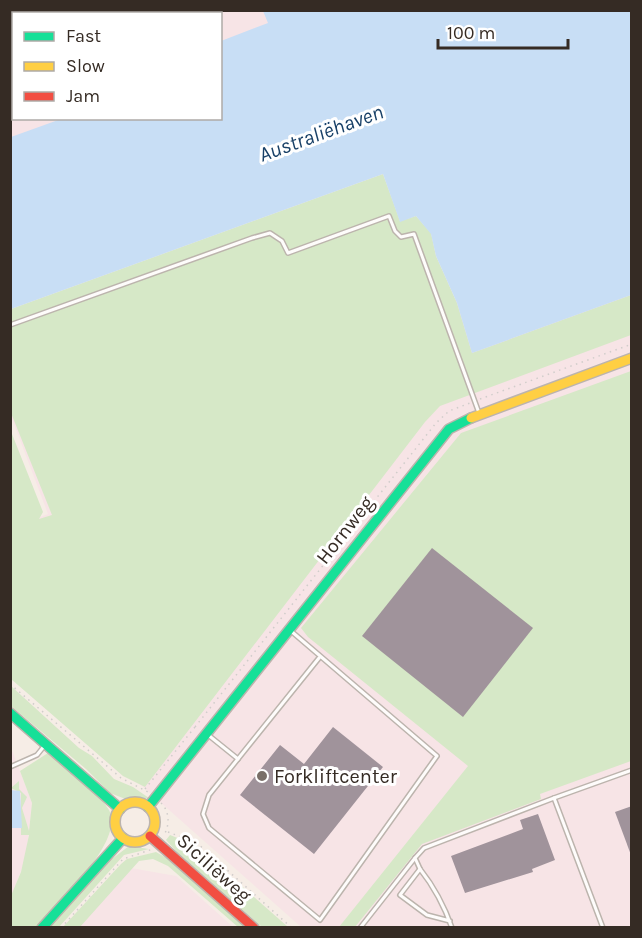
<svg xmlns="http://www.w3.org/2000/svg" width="642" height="938" font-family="Karla,sans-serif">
  <rect width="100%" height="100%" fill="#f6ede6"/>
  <g fill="#f7e4e6">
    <path d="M11,11h393l-183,65 -1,-62h-206v104l89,1 -92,33z"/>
    <path d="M631,295v632h-330l-273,-242 -17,-157 37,-14 -37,-98v-107z"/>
    <path d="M10,745l22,58 -6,54 -15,41z"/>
    <path d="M125,867l51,9 57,51 -161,1z"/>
  </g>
  <g fill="#d6e8c7">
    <path d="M383,174l17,47 16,-5 15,17 5,23 21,47 15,50 159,-58v40l-191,71 -15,16 -280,365 -22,-11 -112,-97 -1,-250 33,83 -4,7 13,-4 -41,-102v-104z"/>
    <path d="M631,371v390l-91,33 1,5 -119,45 -67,83h-16l129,-161 -160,-129 -7,-9 160,-195z"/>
    <path d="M11,686l68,62 13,8 22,23 19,8 16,11 -21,2 -18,-7 -24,-24 -75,-63z"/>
    <path d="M48,753c19,17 47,34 61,57 17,30 -53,96 -73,117h-25l-1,-29 11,-26 8,-37h-8v-42l-10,-5 8,-7v8l8,8 -5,11 7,23 3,-28 -12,-32z"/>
    <path d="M170,835l25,10 93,82h-26l-84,-74 -12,-13z"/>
    <path d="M129,846l20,3 -25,6 -65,72 -10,1 55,-63z"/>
    <path d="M156,852l14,8 76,67h-8l-70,-61 -15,-7 -14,2 -59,66h-17l58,-63 6,-5z"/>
  </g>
  <g fill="#c8def5">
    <path d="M263,11h368v284l-159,58 -15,-50 -21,-47 -5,-22 -15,-18 -16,6 -17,-48 -372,135v-172l50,-18 159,-1 1,-77 47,-18z"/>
    <path d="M10,790l10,1 2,37h-11z"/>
  </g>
  <g fill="#a0939b">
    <path d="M432,548l101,80 -70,89 -101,-81z"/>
    <path d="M333,727l50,40 -69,87 -74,-59 40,-50 24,19z"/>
    <path d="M632,806v49h-1l-16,-43z"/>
    <path d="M538,814l17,46 -23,9 1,3 -68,21 -14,-37 72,-27 -3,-9z"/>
  </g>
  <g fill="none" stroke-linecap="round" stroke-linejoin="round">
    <g stroke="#bcb4ad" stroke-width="6">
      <g id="lane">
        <path d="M10,325l242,-87 18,-5 12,8 6,12 101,-37 6,15 6,6 13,-3 65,179"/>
        <path d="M291,631l146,125 -117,164 -111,-92 -6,-14 6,-19 110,-137"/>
        <path d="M207,734l31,25"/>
        <path d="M10,767l27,-12 8,-10"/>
        <path d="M420,869l-5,-11 9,-10 130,-50"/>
        <path d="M450,921l-23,-6 -27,-20 20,-26c15,19 24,36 32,59"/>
        <path d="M360,928l55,-70"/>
        <path d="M603,928l-49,-130 78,-28"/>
      </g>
    </g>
    <g stroke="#bcb4ad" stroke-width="12">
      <g id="fast">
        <path d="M10,713l110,96"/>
        <path d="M148,807l301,-378 22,-11"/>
        <path d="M42,928l81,-90"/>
      </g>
    </g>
    <g stroke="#bcb4ad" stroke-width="12">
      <g id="slow">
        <path d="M471,418l161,-60"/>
        <circle cx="135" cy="822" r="20"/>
      </g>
    </g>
    <g stroke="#bcb4ad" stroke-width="12">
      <path id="jam" d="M150,836l104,92"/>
    </g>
    <g stroke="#d1cdcb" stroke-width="1.5" stroke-dasharray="1.5 4.5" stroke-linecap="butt">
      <path d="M480,399l152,-55"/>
      <path d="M10,684l111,94 27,14"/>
      <path d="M195,727l241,-304 13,-12 21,-8"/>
      <path d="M145,789l50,-62"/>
      <path d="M161,803c9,8 9,24 2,33"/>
      <path d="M168,832l29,11 95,85"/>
      <path d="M61,928l62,-69 30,-10"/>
    </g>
    <use href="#lane" stroke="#fefcfb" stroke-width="3"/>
    <use href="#fast" stroke="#16e098" stroke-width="9"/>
    <use href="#slow" stroke="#ffcf43" stroke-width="9"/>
    <use href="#jam" stroke="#f24e42" stroke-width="9"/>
  </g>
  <circle fill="#796f68" stroke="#fff" stroke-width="2" cx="262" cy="776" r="6"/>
  <g text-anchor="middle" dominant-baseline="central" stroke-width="6" stroke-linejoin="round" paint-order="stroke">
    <g font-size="20" fill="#352b24" stroke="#fff">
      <text transform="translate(345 530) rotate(-52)">Hornweg</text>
      <text transform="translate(214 868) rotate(42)">Siciliëweg</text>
    </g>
    <g font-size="20" fill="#352b24" stroke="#fff" text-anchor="start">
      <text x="274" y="776">Forkliftcenter</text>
    </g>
    <g font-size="21" font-style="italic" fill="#184067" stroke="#fff">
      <text transform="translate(321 133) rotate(-20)">Australiëhaven</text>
    </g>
  </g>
  <rect width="642" height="938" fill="none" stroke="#352b24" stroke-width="24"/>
  <rect x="12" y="12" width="210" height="108" fill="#ffffff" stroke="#aeaaa7" stroke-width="1.5"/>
  <rect x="24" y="32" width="30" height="9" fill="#16e098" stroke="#aeaaa7" stroke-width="1.5"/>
  <text x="66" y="42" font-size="18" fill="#352b24">Fast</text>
  <rect x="24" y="62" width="30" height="9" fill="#ffcf43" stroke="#aeaaa7" stroke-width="1.5"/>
  <text x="66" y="72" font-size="18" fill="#352b24">Slow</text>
  <rect x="24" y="92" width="30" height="9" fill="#f24e42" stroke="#aeaaa7" stroke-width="1.5"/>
  <text x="66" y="102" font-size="18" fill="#352b24">Jam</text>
  <path d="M438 39v9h130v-9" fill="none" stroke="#352b24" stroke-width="3"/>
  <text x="447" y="39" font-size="18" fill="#352b24" stroke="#ffffff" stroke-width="4.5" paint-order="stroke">100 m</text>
</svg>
